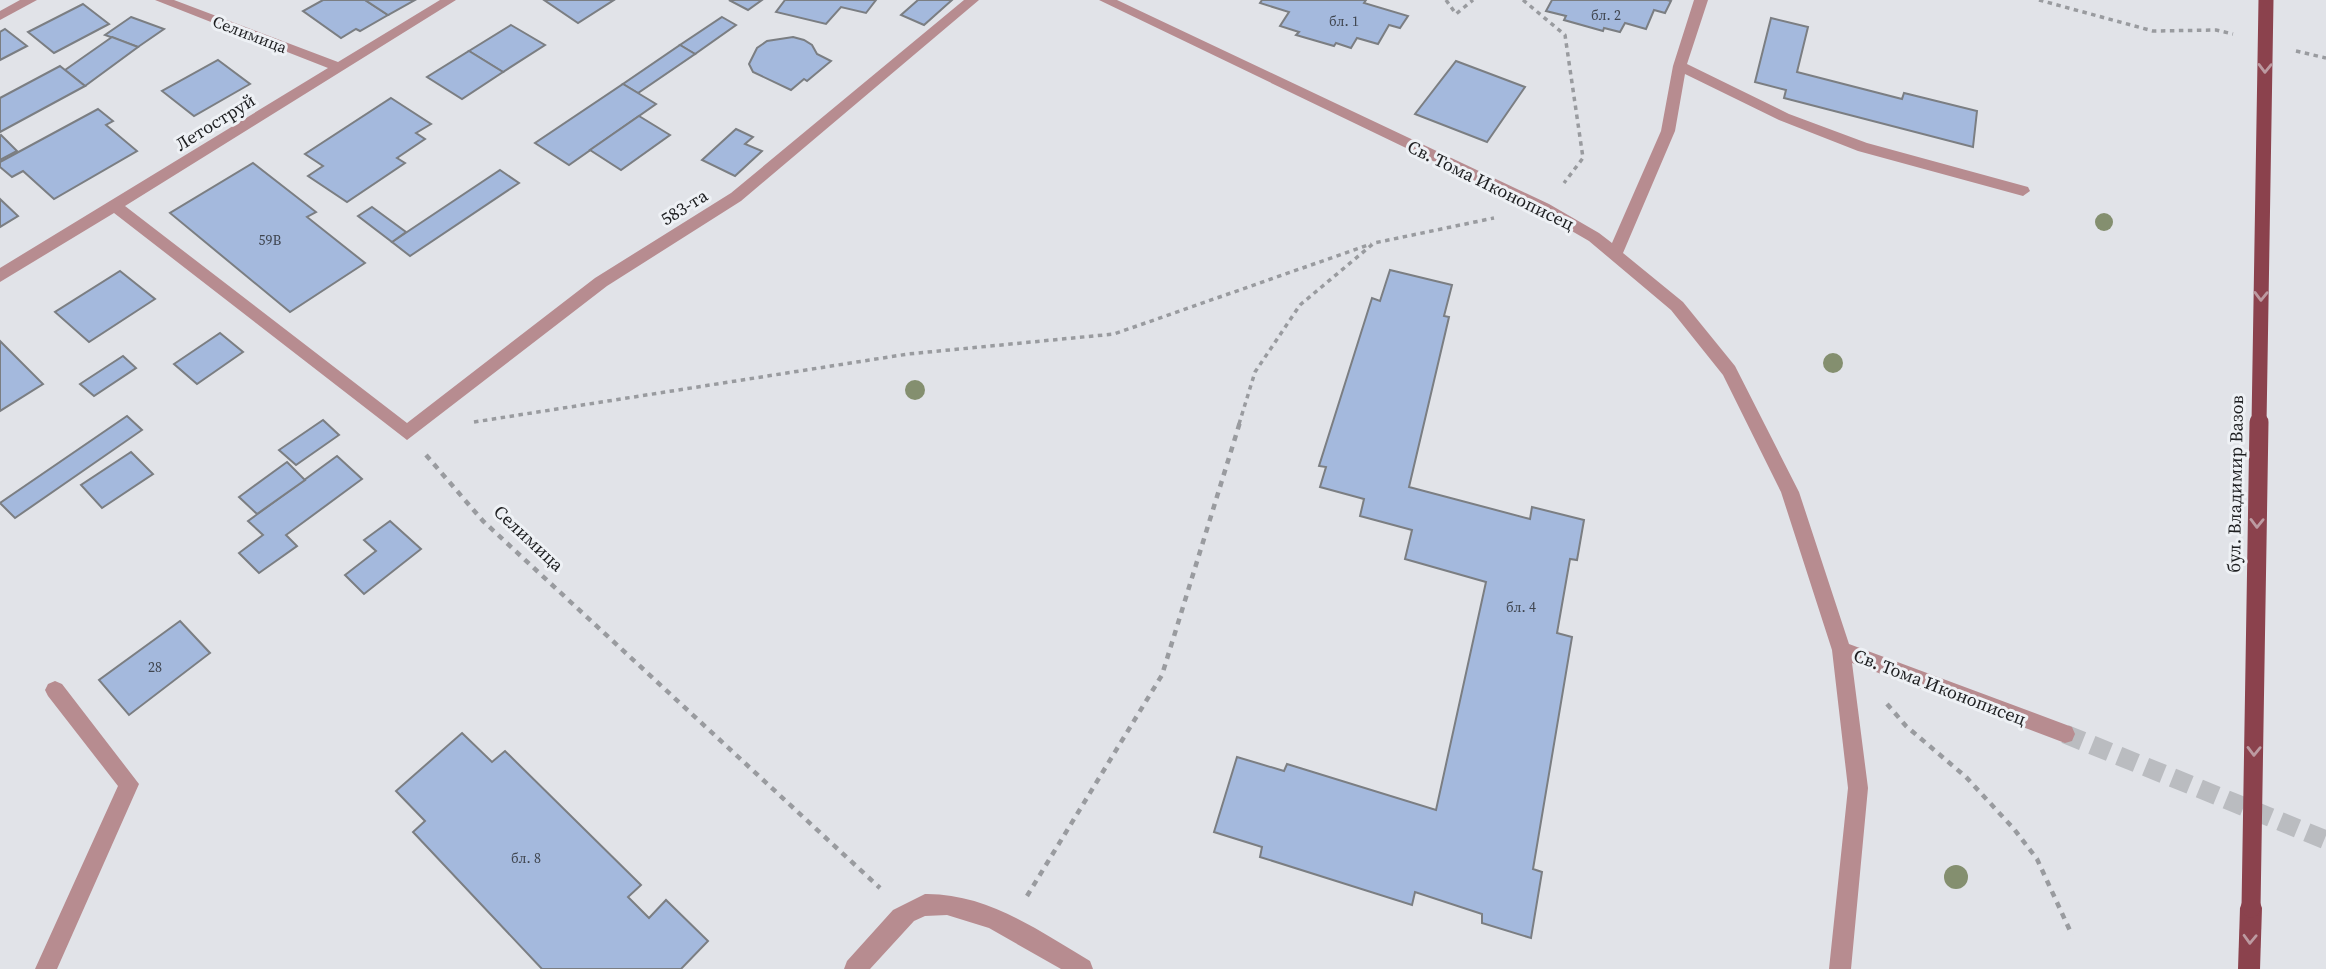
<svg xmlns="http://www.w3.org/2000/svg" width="2326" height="969" font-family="'Source Serif 4',serif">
  <rect width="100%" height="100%" fill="#e1e3e8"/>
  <g fill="#a4b9dd" stroke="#7b7e82" stroke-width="2">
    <path d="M323,0h42l23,15 -28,16 -4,-2 -15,9 -38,-27z"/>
    <path d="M365,0h50l-27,15z"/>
    <path d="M544,0h70l-36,23z"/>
    <path d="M729,0h33l-14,10z"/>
    <path d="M785,0h91l-10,13 -25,-6 -15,17 -50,-12z"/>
    <path d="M918,0h34l-28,25 -23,-10z"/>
    <path d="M1262,0h104l-2,3 44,13 -8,12 -11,-3 -11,19 -21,-6 -6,10 -15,-5 -2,3 -38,-11 3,-3 -19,-6 9,-14 -29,-9z"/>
    <path d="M1552,0h115l4,1 -6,12 -11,-3 -8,19 -21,-6 -5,9 -16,-4 -1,3 -39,-11 2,-4 -20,-5z"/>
    <path d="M83,4l26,20 -55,29 -26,-21z"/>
    <path d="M131,17l33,12 -26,18 -33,-12z"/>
    <path d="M722,17l14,8 -41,29 -15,-9z"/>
    <path d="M1771,18l37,9 -11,45 105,27 2,-6 73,18 -4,36 -189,-49 2,-8 -31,-8z"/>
    <path d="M511,25l34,20 -42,27 -34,-21z"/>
    <path d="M5,29l22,17 -27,14v-28z"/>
    <path d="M112,37l26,10 -53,39 -20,-16z"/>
    <path d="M793,37l11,3 8,5 5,9 14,7 -24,20 -3,-2 -13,11 -38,-18 -4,-8 8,-16 10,-7z"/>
    <path d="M680,45l15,9 -57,39 -15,-9z"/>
    <path d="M469,51l34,21 -41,27 -35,-22z"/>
    <path d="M218,60l32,24 -56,32 -32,-25z"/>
    <path d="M1456,61l69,26 -38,55 -72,-28z"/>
    <path d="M60,66l25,20 -85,46v-34z"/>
    <path d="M623,84l33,20 -87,61 -34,-22z"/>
    <path d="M391,98l40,26 -15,9 9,6 -28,19 8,5 -58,39 -39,-26 15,-10 -18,-12z"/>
    <path d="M98,109l15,12 -7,4 31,26 -83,48 -31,-28 -11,6 -12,-10v-5z"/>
    <path d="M639,116l31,19 -49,35 -31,-20z"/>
    <path d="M736,129l17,8 -8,7 17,7 -27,25 -33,-16z"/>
    <path d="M1,135l16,16 -17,9v-24z"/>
    <path d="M253,163l63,49 -9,5 58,46 -75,49 -120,-99z"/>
    <path d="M500,170l19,13 -109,73 -18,-14z"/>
    <path d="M0,199l18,17 -18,11z"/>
    <path d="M372,207l34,25 -14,10 -34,-26z"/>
    <path d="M1390,270l62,15 -8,31 5,1 -40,170 121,32 2,-12 52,13 -7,40 -7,-1 -13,74 15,4 -39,232 9,3 -11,66 -49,-15v-9l-67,-22 -3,13 -152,-48 2,-10 -48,-15 23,-75 47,14 3,-7 149,46 50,-228 -81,-23 7,-29 -52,-14 4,-17 -44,-12 6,-20 -7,-1 53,-168 8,3z"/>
    <path d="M120,271l35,28 -66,43 -34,-30z"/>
    <path d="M220,333l23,19 -46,32 -23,-20z"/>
    <path d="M0,341l43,43 -43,27z"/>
    <path d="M123,356l13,12 -42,28 -14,-12z"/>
    <path d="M127,416l15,14 -127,88 -15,-15z"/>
    <path d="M323,420l16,15 -43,30 -17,-15z"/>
    <path d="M131,452l22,22 -51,34 -21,-23z"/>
    <path d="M337,456l25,23 -76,56 11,11 -38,27 -20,-20 24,-18 -15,-14z"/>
    <path d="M287,462l18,18 -48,34 -18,-17z"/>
    <path d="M390,521l31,28 -57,45 -19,-19 31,-24 -12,-11z"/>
    <path d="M180,621l30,32 -81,62 -30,-35z"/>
    <path d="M462,733l30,29 13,-11 136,134 -13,12 21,21 17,-18 42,41 -27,28h-139l-129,-137 12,-11 -29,-30z"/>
  </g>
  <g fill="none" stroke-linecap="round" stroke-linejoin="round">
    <path stroke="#babcc0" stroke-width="19" stroke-dasharray="19 10" stroke-linecap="butt" d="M2065,734l261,106"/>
    <g stroke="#999b9f" stroke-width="3.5" stroke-dasharray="4.5 4.5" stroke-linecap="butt">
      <path d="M1446,0l10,14 17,-14"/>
      <path d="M1523,0l42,35 18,123 -19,25"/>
      <path d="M2039,0l114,31 63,-1 17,4"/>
      <path d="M2296,51l30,7"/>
      <path d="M474,422l434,-68 206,-20 257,-90"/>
      <path d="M1239,424l16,-52 45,-67 74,-62 120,-25"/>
    </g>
    <g stroke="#999b9f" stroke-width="4.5" stroke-dasharray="6 6" stroke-linecap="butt">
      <path d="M426,455l57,66 397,367"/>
      <path d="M1887,704l19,22 60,51 48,52 23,30 35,76"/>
      <path d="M1027,896l135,-221 78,-253"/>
    </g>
    <g fill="#b78c90" fill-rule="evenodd">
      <path d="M20,0h17l-37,20v-9z"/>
      <path d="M155,0h19l164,62 102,-62h16l-331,206 282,217 188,-145 136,-85 233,-193h15l-238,201 -134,85 -200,154 -293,-227 -114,69v-14l328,-200z"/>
      <path d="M1099,0h18l432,204 50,29 13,10 49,-112 12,-65 21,-66h14l-21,64 102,50 78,29 161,44 2,4 -7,5 -165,-45 -79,-31 -94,-46 -10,57 -52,122 60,49 52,64 64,126 50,152 223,83 3,7 -3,7 -7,2 -213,-80 16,125 -17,181h-22l19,-181 -16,-138 -51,-158 -58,-117 -52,-65 -82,-69 -50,-29z"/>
      <path d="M55,681l7,3 77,100 -82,185h-22l83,-183 -70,-90 -3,-6 3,-6z"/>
      <path d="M925,894c62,-1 114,37 165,67l3,8h-32l-72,-41 -42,-13 -22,1 -11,5 -44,48h-26l3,-8 46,-51z"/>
    </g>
    <path fill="#8b424d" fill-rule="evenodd" d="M2251,897l8,3 3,8 -2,61h-22l2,-61 3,-8z"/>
    <path stroke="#8b424d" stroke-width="15" d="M2259,424l7,-424"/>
    <path stroke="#8b424d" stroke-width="19" d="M2251,908l8,-486"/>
  </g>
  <g fill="#848f6f">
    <circle cx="2104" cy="222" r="9"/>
    <circle cx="1833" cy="363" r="10"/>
    <circle cx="915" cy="390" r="10"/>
    <circle cx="1956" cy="877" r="12"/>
  </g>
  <defs><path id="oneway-chevron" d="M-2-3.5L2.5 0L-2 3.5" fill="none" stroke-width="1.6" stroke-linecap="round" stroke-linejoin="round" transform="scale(1.75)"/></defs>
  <g stroke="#bc9aa1">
    <use href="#oneway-chevron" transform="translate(2265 68) rotate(91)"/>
    <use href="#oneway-chevron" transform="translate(2261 296) rotate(91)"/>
    <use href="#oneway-chevron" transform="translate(2257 523) rotate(91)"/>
    <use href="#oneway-chevron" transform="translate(2254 751) rotate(91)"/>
    <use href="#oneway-chevron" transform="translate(2250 939) rotate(92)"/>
  </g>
  <g text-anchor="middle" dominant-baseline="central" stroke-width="6" stroke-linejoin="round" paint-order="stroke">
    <g font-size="14" fill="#3f454f">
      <text x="1606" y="15">бл. 2</text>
      <text x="1344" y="21">бл. 1</text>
      <text x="270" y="240">59В</text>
      <text x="1521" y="607">бл. 4</text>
      <text x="155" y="667">28</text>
      <text x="526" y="858">бл. 8</text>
    </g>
    <g font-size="16" fill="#1d1e20" stroke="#eef1f5">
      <text transform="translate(250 34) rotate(21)">Селимица</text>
    </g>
    <g font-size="18" fill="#1d1e20" stroke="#eef1f5">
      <text transform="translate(215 122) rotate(-32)">Летоструй</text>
      <text transform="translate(1491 185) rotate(26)">Св. Тома Иконописец</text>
      <text transform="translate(684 207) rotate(-32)">583-та</text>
      <text transform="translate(2235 484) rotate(-89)">бул. Владимир Вазов</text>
      <text transform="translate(529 538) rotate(43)">Селимица</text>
      <text transform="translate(1940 687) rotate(21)">Св. Тома Иконописец</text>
    </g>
  </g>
</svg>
